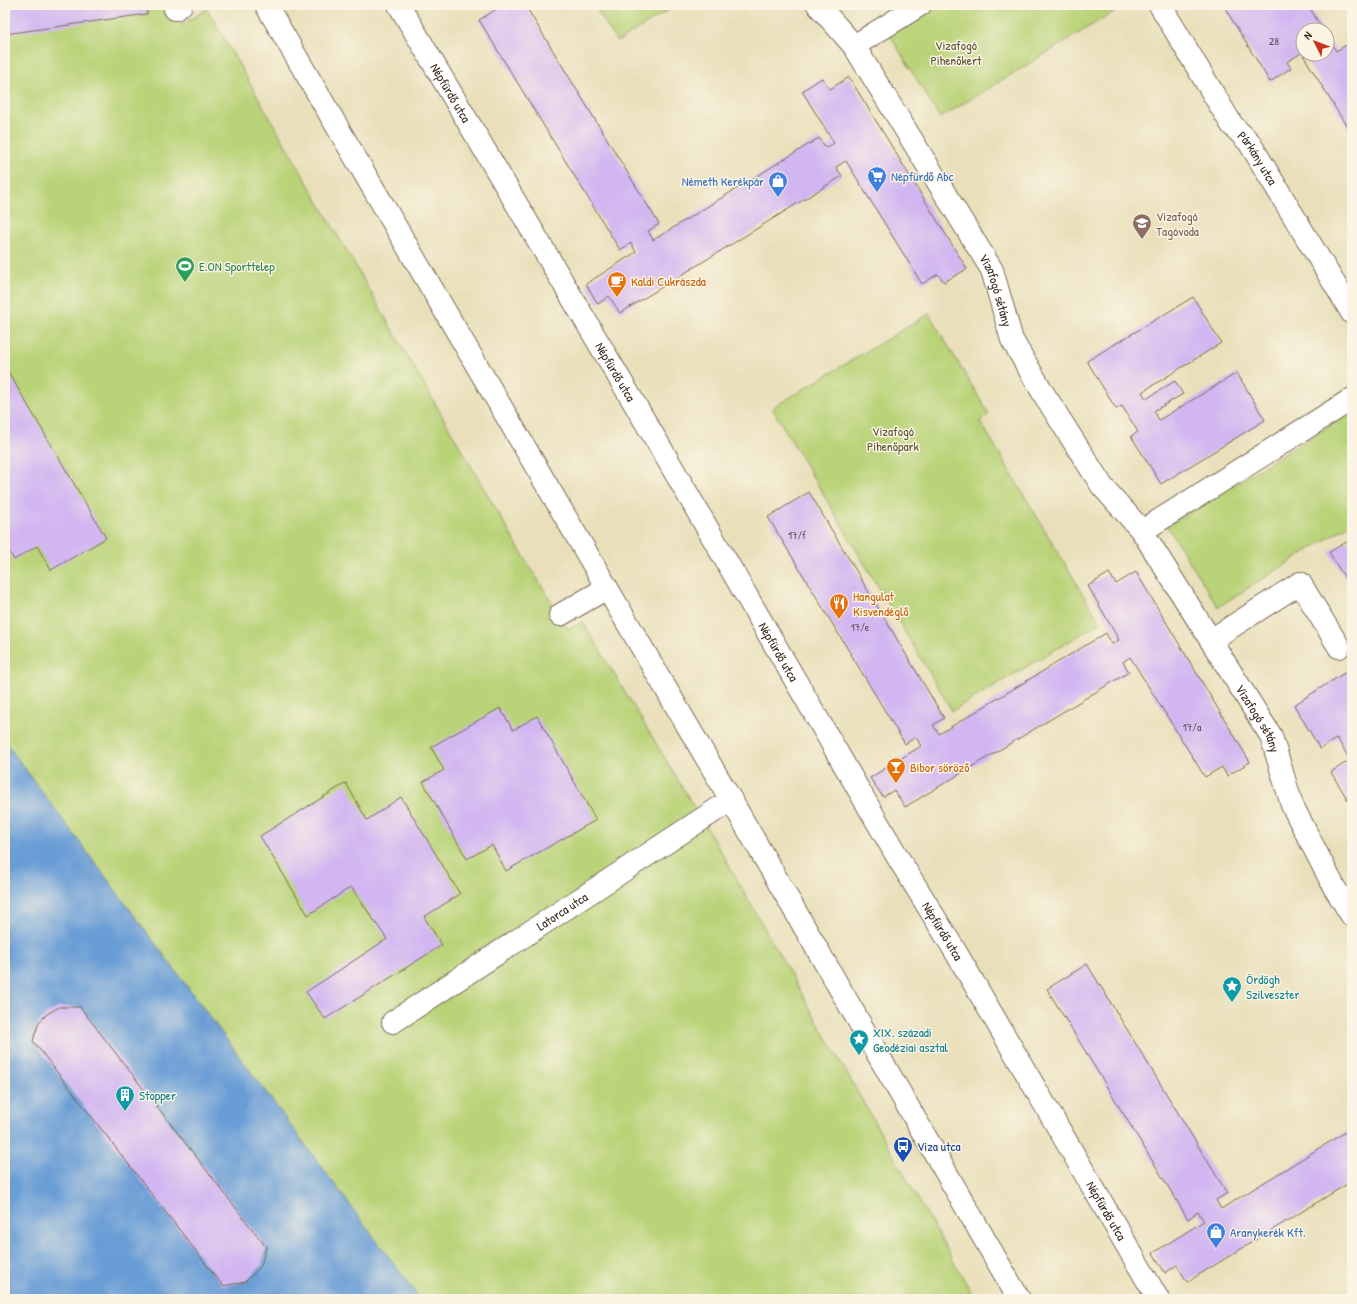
<svg xmlns="http://www.w3.org/2000/svg" width="1357" height="1304" font-family="'Patrick Hand',sans-serif">
  <rect width="100%" height="100%" fill="#fcf5e5"/>
  <filter id="ink" filterUnits="userSpaceOnUse"><feTurbulence type="fractalNoise" baseFrequency=".025" numOctaves="2"/><feDisplacementMap in="SourceGraphic" scale="8" xChannelSelector="R" yChannelSelector="G"/><feConvolveMatrix kernelMatrix="1 2 1 2 8 2 1 2 1" color-interpolation-filters="sRGB"/></filter>
  <filter id="wash" filterUnits="userSpaceOnUse"><feTurbulence type="fractalNoise" baseFrequency=".012" numOctaves="4" result="noise"/><feDisplacementMap in="SourceGraphic" scale="16" xChannelSelector="R" yChannelSelector="G"/><feGaussianBlur stdDeviation="0.9" result="paint"/><feColorMatrix in="noise" values="0 0 0 0 0 0 0 0 0 0 0 0 0 0 0 0 0 1.4 0 .05"/><feComposite in="paint" operator="in"/></filter>
  <g filter="url(#wash)">
    <rect width="100%" height="100%" fill="#e9e0bb"/>
    <g fill="#b9d378" stroke="#7a7e4b">
      <path d="M5,5h168l9,20 25,-16 308,533 53,87 15,-7 140,233 252,444h-555l-415,-557z"/>
      <path d="M594,5h83l-60,37z"/>
      <path d="M932,5h193l-185,113 -52,-86z"/>
      <path d="M929,314l60,100 -9,7 120,202 -148,88 -180,-303z"/>
      <path d="M1352,412v111l-134,84 -51,-81z"/>
    </g>
    <path fill="#699dd5" stroke="#52647a" d="M5,742l415,557h-415z"/>
    <g id="blocks">
      <g fill="#d1b6f1">
        <path d="M5,5h141l1,9 -142,20z"/>
        <path d="M503,5h22l134,219 -11,7 5,9 166,-102 7,10 8,-5 -32,-52 20,-13 8,11 19,-12 118,192 -23,13 -6,-8 -16,10 -76,-123 -10,6 6,9 -222,137 -11,-17 -11,8 -12,-20 50,-32 -5,-9 -11,7 -141,-230z"/>
        <path d="M1223,5h85l15,25h-20v22l-16,10 4,6 -21,14z"/>
        <path d="M1327,36l9,15 16,-9v93l-49,-80 24,-1z"/>
        <path d="M1193,297l28,46 -79,49 4,7 29,-18 8,13 -29,17 5,9 78,-47 28,47 -104,64 -30,-48 7,-4 -16,-26 -6,3 -29,-48z"/>
        <path d="M5,368h1l100,170 -55,32 -14,-24 -23,14 -9,-15z"/>
        <path d="M809,492l135,226 -11,7 6,9 167,-101 6,11 7,-4 -31,-54 21,-13 7,11 20,-12 114,190 -23,14 -5,-9 -17,10 -75,-120 -7,5 6,10 -224,135 -11,-17 -11,7 -13,-19 51,-32 -5,-9 -11,7 -137,-227z"/>
        <path d="M1352,539v51l-23,-38z"/>
        <path d="M1352,668v139l-21,-35 19,-12 -13,-22 -17,11 -26,-44z"/>
        <path d="M500,708l13,22 24,-14 59,104 -90,51 -14,-26 -25,14 -44,-77 21,-12 -13,-23z"/>
        <path d="M346,783l21,37 34,-23 59,97 -36,23 18,28 -117,74 -19,-27 81,-53 -36,-52 -43,28 -48,-79z"/>
        <path d="M1087,964l140,229 -11,7 5,9 131,-81v53l-165,101 -10,-17 -12,8 -12,-20 51,-32 -6,-9 -10,7 -141,-230z"/>
        <path d="M59,1007h21l186,240 -5,19 -16,16 -22,4 -190,-245 6,-19 8,-8z"/>
      </g>
    </g>
  </g>
  <g filter="url(#ink)">
    <use href="#blocks" fill-opacity="0" stroke="#786a55" stroke-width="1"/>
    <g fill="none" stroke-linecap="round" stroke-linejoin="round">
      <g stroke="#786a55" stroke-width="24">
        <g id="minor">
          <path d="M266,5l465,795 288,499"/>
          <path id="s1" d="M399,5l270,457 228,394 57,93 204,350"/>
          <path id="s2" d="M818,5l36,41 138,224 20,70 33,56 57,90 40,45 129,205 21,69 42,82 18,29"/>
          <path id="s3" d="M1160,5l72,120 17,17 103,171"/>
          <path d="M175,9l6,-4"/>
          <path d="M854,46l66,-41"/>
          <path d="M1142,531l210,-132"/>
          <path d="M560,615l47,-27"/>
          <path d="M1211,640l89,-57 39,64"/>
          <path id="s4" d="M393,1022l338,-222"/>
        </g>
      </g>
      <use href="#minor" stroke="#fff" stroke-width="22"/>
    </g>
  </g>
  <defs>
    <g id="supermarket-pin" transform="scale(1)"><path d="M0 17L-7.5 6A9.5 9.5 0 1 1 7.5 6Z" fill="#3f7fe0" stroke="#fcf5e5"/><path d="M-6-5.5h2.5l.6 2H6L4.5 2H-2.5L-4.4-4H-6ZM-1.5 3.2a1.3 1.3 0 1 0 .1 0ZM3 3.2a1.3 1.3 0 1 0 .1 0Z" fill="#fff"/></g>
    <g id="shop-pin" transform="scale(1)"><path d="M0 17L-7.5 6A9.5 9.5 0 1 1 7.5 6Z" fill="#3f7fe0" stroke="#fcf5e5"/><path d="M-5-2.5h2.3a2.7 3.5 0 0 1 5.4 0H5L5.5 6h-11ZM-1.5-2.5h3a1.5 2.3 0 0 0-3 0Z" fill="#fff"/></g>
    <g id="school-pin" transform="scale(1)"><path d="M0 17L-7.5 6A9.5 9.5 0 1 1 7.5 6Z" fill="#8d6e63" stroke="#fcf5e5"/><path d="M0-5L7-2L0 1L-7-2ZM-4 1L0 2.5L4 1V4Q0 6-4 4Z" fill="#fff"/></g>
    <g id="stadium-pin" transform="scale(1)"><path d="M0 17L-7.5 6A9.5 9.5 0 1 1 7.5 6Z" fill="#2e9e5b" stroke="#fcf5e5"/><path d="M0-5a6.5 5 0 1 0 0 10a6.5 5 0 1 0 0-10ZM-3.5-1.8h7v3.6h-7Z" fill="#fff"/></g>
    <g id="cafe-pin" transform="scale(1)"><path d="M0 17L-7.5 6A9.5 9.5 0 1 1 7.5 6Z" fill="#e8710a" stroke="#fcf5e5"/><path d="M-5.5-4.5H6V0H3Q3 3.5 0 3.5H-2.5Q-5.5 3.5-5.5 0ZM3-3.2v2h1.7v-2ZM-6 4.5H4V6H-6Z" fill="#fff"/></g>
    <g id="restaurant-pin" transform="scale(1)"><path d="M0 17L-7.5 6A9.5 9.5 0 1 1 7.5 6Z" fill="#e8710a" stroke="#fcf5e5"/><path d="M-5-6h1v4h1v-4h1v4h1v-4h1v5L-1.5 .5V6h-2V.5L-5-1ZM5-6V6H3V1.5H1.5Q1.5-4 5-6Z" fill="#fff"/></g>
    <g id="bar-pin" transform="scale(1)"><path d="M0 17L-7.5 6A9.5 9.5 0 1 1 7.5 6Z" fill="#e8710a" stroke="#fcf5e5"/><path d="M-6-5H6L.8 .8V4.5H3.5V6h-7V4.5H-.8V.8Z" fill="#fff"/></g>
    <g id="sight-pin" transform="scale(1)"><path d="M0 17L-7.5 6A9.5 9.5 0 1 1 7.5 6Z" fill="#0f9aa8" stroke="#fcf5e5"/><path d="M0-6L1.8-2.2L6-1.7L2.9 1.2L3.7 5.4L0 3.3L-3.7 5.4L-2.9 1.2L-6-1.7L-1.8-2.2Z" fill="#fff"/></g>
    <g id="building-pin" transform="scale(1)"><path d="M0 17L-7.5 6A9.5 9.5 0 1 1 7.5 6Z" fill="#0f9aa8" stroke="#fcf5e5"/><path d="M-4-6H4V6H1V3H-1V6H-4ZM-2.5-4.3h1.7v1.8h-1.7ZM.8-4.3h1.7v1.8H.8ZM-2.5-1h1.7V.8h-1.7ZM.8-1h1.7V.8H.8Z" fill="#fff"/></g>
    <g id="bus-pin" transform="scale(1)"><path d="M0 17L-7.5 6A9.5 9.5 0 1 1 7.5 6Z" fill="#1a4fb4" stroke="#fcf5e5"/><path d="M-5-6H5V4H4V6H2V4H-2V6H-4V4H-5ZM-3.5-4V0h7V-4ZM-3.5 1.2v1.5H-2V1.2ZM2 1.2v1.5H3.5V1.2Z" fill="#fff"/></g>
  </defs>
  <g fill-rule="evenodd">
    <use href="#supermarket-pin" x="877" y="176"/>
    <use href="#shop-pin" x="778" y="181"/>
    <use href="#school-pin" x="1142" y="223"/>
    <use href="#stadium-pin" x="185" y="266"/>
    <use href="#cafe-pin" x="617" y="281"/>
    <use href="#restaurant-pin" x="839" y="603"/>
    <use href="#bar-pin" x="896" y="767"/>
    <use href="#sight-pin" x="1232" y="986"/>
    <use href="#sight-pin" x="859" y="1039"/>
    <use href="#building-pin" x="125" y="1095"/>
    <use href="#bus-pin" x="903" y="1146"/>
    <use href="#shop-pin" x="1216" y="1232"/>
  </g>
  <g text-anchor="middle" dominant-baseline="central" stroke-width="3" stroke-linejoin="round" paint-order="stroke">
    <g font-size="11" fill="#604d53">
      <text x="1274" y="41">28</text>
      <text x="797" y="535">17/f</text>
      <text x="860" y="627">17/e</text>
      <text x="1192" y="727">17/a</text>
    </g>
    <g font-size="13" fill="#5a5434" stroke="#fcf5e5">
      <text x="956" y="45">Vizafogó<tspan x="956" dy="15">Pihenőkert</tspan></text>
      <text x="893" y="431">Vizafogó<tspan x="893" dy="15">Pihenőpark</tspan></text>
    </g>
    <g font-size="13" fill="#3b2a1e" stroke="#fcf5e5">
      <text stroke="none"><textPath href="#s1" startOffset="102">Népfürdő utca</textPath></text>
      <text stroke="none"><textPath href="#s3" startOffset="182">Párkány utca</textPath></text>
      <text stroke="none"><textPath href="#s2" startOffset="338">Vizafogó sétány</textPath></text>
      <text stroke="none"><textPath href="#s1" startOffset="426">Népfürdő utca</textPath></text>
      <text stroke="none"><textPath href="#s1" startOffset="750">Népfürdő utca</textPath></text>
      <text stroke="none"><textPath href="#s2" startOffset="843">Vizafogó sétány</textPath></text>
      <text stroke="none"><textPath href="#s4" startOffset="202">Latorca utca</textPath></text>
      <text stroke="none"><textPath href="#s1" startOffset="1074">Népfürdő utca</textPath></text>
      <text stroke="none"><textPath href="#s1" startOffset="1398">Népfürdő utca</textPath></text>
    </g>
    <g font-size="13" fill="#366cbe" stroke="#fcf5e5" text-anchor="start">
      <text x="891" y="176">Népfürdő Abc</text>
      <text x="764" y="181" text-anchor="end">Németh Kerékpár</text>
      <text x="1230" y="1232">Aranykerék Kft.</text>
    </g>
    <g font-size="13" fill="#785e54" stroke="#fcf5e5" text-anchor="start">
      <text x="1156" y="216">Vizafogó<tspan x="1156" dy="15">Tagóvoda</tspan></text>
    </g>
    <g font-size="13" fill="#27864d" stroke="#fcf5e5" text-anchor="start">
      <text x="199" y="266">E.ON Sporttelep</text>
    </g>
    <g font-size="13" fill="#c56008" stroke="#fcf5e5" text-anchor="start">
      <text x="631" y="281">Kaldi Cukrászda</text>
      <text x="853" y="596">Hangulat<tspan x="853" dy="15">Kisvendéglő</tspan></text>
      <text x="910" y="767">Bíbor söröző</text>
    </g>
    <g font-size="13" fill="#0d838f" stroke="#fcf5e5" text-anchor="start">
      <text x="1246" y="979">Ördögh<tspan x="1246" dy="15">Szilveszter</tspan></text>
      <text x="873" y="1032">XIX. századi<tspan x="873" dy="15">Geodéziai asztal</tspan></text>
      <text x="139" y="1095">Stopper</text>
    </g>
    <g font-size="13" fill="#164399" stroke="#fcf5e5" text-anchor="start">
      <text x="917" y="1146">Viza utca</text>
    </g>
  </g>
  <rect width="1357" height="1304" fill="none" stroke="#fcf5e5" stroke-width="20"/>
  <g transform="translate(1315 42) rotate(312)"><circle r="19" fill="#fcf5e5" stroke="#afa495"/>
  <path d="M0-3L7 15L0 10L-7 15Z" fill="#c8321e"/>
  <text y="-6" font-size="11" font-weight="bold" text-anchor="middle" fill="#3b2a1e">N</text>
  </g>
</svg>
